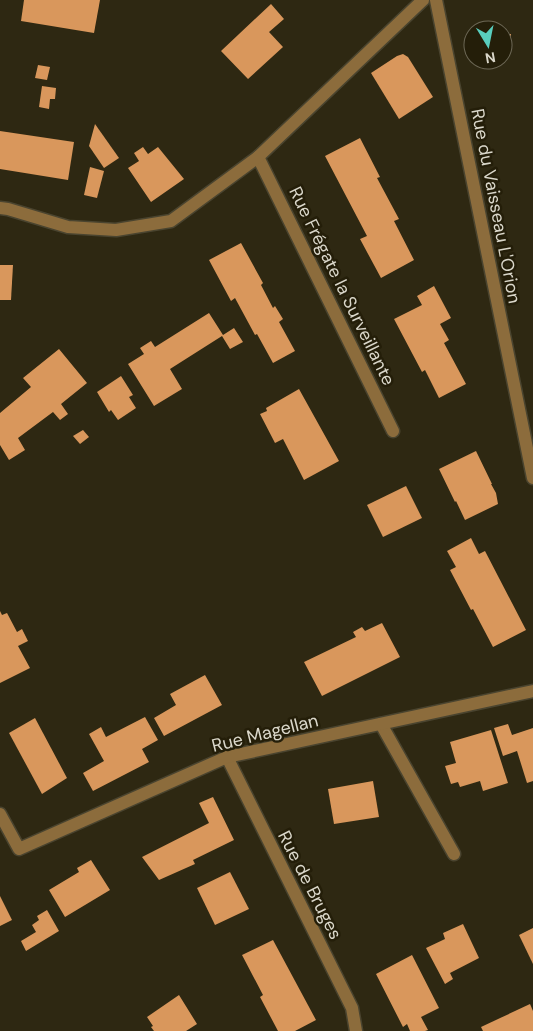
<svg xmlns="http://www.w3.org/2000/svg" width="533" height="1031" font-family="'DM Sans',sans-serif">
  <rect width="100%" height="100%" fill="#2e2812"/>
  <g fill="#d9975c">
    <path d="M24,0h76l-6,33 -73,-12z"/>
    <path d="M271,4l13,15 -15,13 14,15 -35,32 -27,-28z"/>
    <path d="M503,34h8l-1,12 -7,-1z"/>
    <path d="M403,54l5,3 25,40 -34,22 -28,-46 26,-17z"/>
    <path d="M38,65l12,2 -3,13 -12,-2z"/>
    <path d="M42,86l14,2 -1,11h-5l-1,10 -10,-2z"/>
    <path d="M95,124l24,34 -15,10 -15,-22z"/>
    <path d="M0,131l74,11 -6,38 -68,-11z"/>
    <path d="M360,138l20,39 -3,1 22,41 -5,2 20,39 -33,18 -21,-39 7,-3 -42,-80z"/>
    <path d="M143,147l5,7 10,-7 26,32 -33,23 -23,-34 11,-7 -5,-8z"/>
    <path d="M90,167l14,4 -7,27 -13,-3z"/>
    <path d="M241,243l22,40 -2,2 12,23 2,-2 8,13 -4,3 16,29 -22,12 -16,-29 -2,1 -20,-37 -4,3 -22,-41z"/>
    <path d="M0,265h13l-2,35h-11z"/>
    <path d="M434,286l17,32 -11,6 9,16 -5,3 22,41 -27,14 -14,-28 -3,2 -28,-53 28,-14 -5,-9z"/>
    <path d="M209,313l14,22 11,-7 9,14 -13,7 -8,-13 -52,33 12,20 -28,17 -26,-42 16,-10 -4,-6 11,-7 4,6z"/>
    <path d="M59,349l28,34 -26,21 7,10 -8,6 -7,-8 -35,26 7,12 -16,10 -9,-15v-32l31,-26 -8,-9z"/>
    <path d="M121,376l12,19 -4,2 7,11 -18,12 -7,-10 -2,2 -12,-20z"/>
    <path d="M299,389l40,72 -35,19 -21,-41 -8,4 -15,-29 7,-3 -1,-3z"/>
    <path d="M83,430l6,7 -9,7 -7,-8z"/>
    <path d="M476,451l16,33h-1l5,9 2,11 -33,16 -9,-19 -1,1 -16,-33z"/>
    <path d="M406,486l16,32 -39,19 -16,-32z"/>
    <path d="M471,538l8,16 6,-3 41,79 -33,17 -20,-38 -2,1 -21,-40 6,-3 -9,-16z"/>
    <path d="M0,611l2,4 5,-2 10,19 5,-3 6,12 -10,5 12,22 -30,15z"/>
    <path d="M382,623l18,34 -78,39 -18,-34 52,-25 -3,-5 9,-5 3,4z"/>
    <path d="M205,675l17,30 -58,31 -10,-18 22,-13 -6,-11z"/>
    <path d="M145,717l13,23 -16,9 7,13 -56,29 -10,-18 21,-12 -15,-27 12,-7 5,10z"/>
    <path d="M35,718l32,60 -25,16 -33,-61z"/>
    <path d="M508,724l4,11 21,-7v53l-6,2 -10,-32 -14,5 -9,-28z"/>
    <path d="M491,730l17,53 -25,8 -3,-10 -20,6 -2,-5 -7,2 -6,-18 11,-3 -6,-21z"/>
    <path d="M373,781l6,36 -45,7 -6,-35z"/>
    <path d="M213,797l21,43 -41,20 2,4 -36,16 -17,-23 67,-34 -10,-20z"/>
    <path d="M91,860l19,30 -45,27 -16,-27 30,-18 -2,-4z"/>
    <path d="M230,872l19,37 -34,16 -18,-37z"/>
    <path d="M0,896l12,24 -12,6z"/>
    <path d="M47,910l12,21 -33,20 -5,-10 15,-9 -4,-7 7,-5 -2,-4z"/>
    <path d="M463,924l16,34 -29,15 3,6 -8,5 -19,-36 19,-9 -2,-6z"/>
    <path d="M533,928v36l-14,-29z"/>
    <path d="M273,940l43,80 -21,11h-17l-18,-34 3,-2 -21,-40z"/>
    <path d="M412,955l27,53 -18,9 7,13 -3,1h-15l-3,-7 -4,3 -27,-53z"/>
    <path d="M179,995l18,29 -11,7h-32l-3,-4 2,-1 -6,-9z"/>
    <path d="M530,1004l3,7v20h-50l-2,-4z"/>
  </g>
  <g fill="none" stroke-linecap="round" stroke-linejoin="round">
    <g stroke="#4a442f" stroke-width="15">
      <g id="minor">
        <path d="M436,0l97,478"/>
        <path d="M258,157l135,274"/>
        <path d="M0,208l8,1 60,18 48,3 55,-9 87,-64 165,-157"/>
        <path d="M381,724l73,130"/>
        <path d="M227,757l125,251 4,23"/>
        <path d="M0,814l19,35 208,-92 306,-66"/>
      </g>
    </g>
    <use href="#minor" stroke="#8c6c3c" stroke-width="12"/>
  </g>
  <g text-anchor="middle" dominant-baseline="central" stroke-width="5" stroke-linejoin="round" paint-order="stroke">
    <g font-size="18" fill="#dad7ca" stroke="#241e09">
      <text transform="translate(496 206) rotate(79)">Rue du Vaisseau L'Orion</text>
      <text transform="translate(342 286) rotate(64)">Rue Frégate la Surveillante</text>
      <text transform="translate(265 733) rotate(-14)">Rue Magellan</text>
      <text transform="translate(310 885) rotate(63)">Rue de Bruges</text>
    </g>
  </g>
  <g transform="translate(488 45) rotate(170)"><circle r="24" fill="#241e09" stroke="#6d6856"/>
  <path d="M0-4L9 19L0 12L-9 19Z" fill="#59cebe"/>
  <text y="-8" font-size="14" font-weight="bold" text-anchor="middle" fill="#dad7ca">N</text>
  </g>
</svg>
